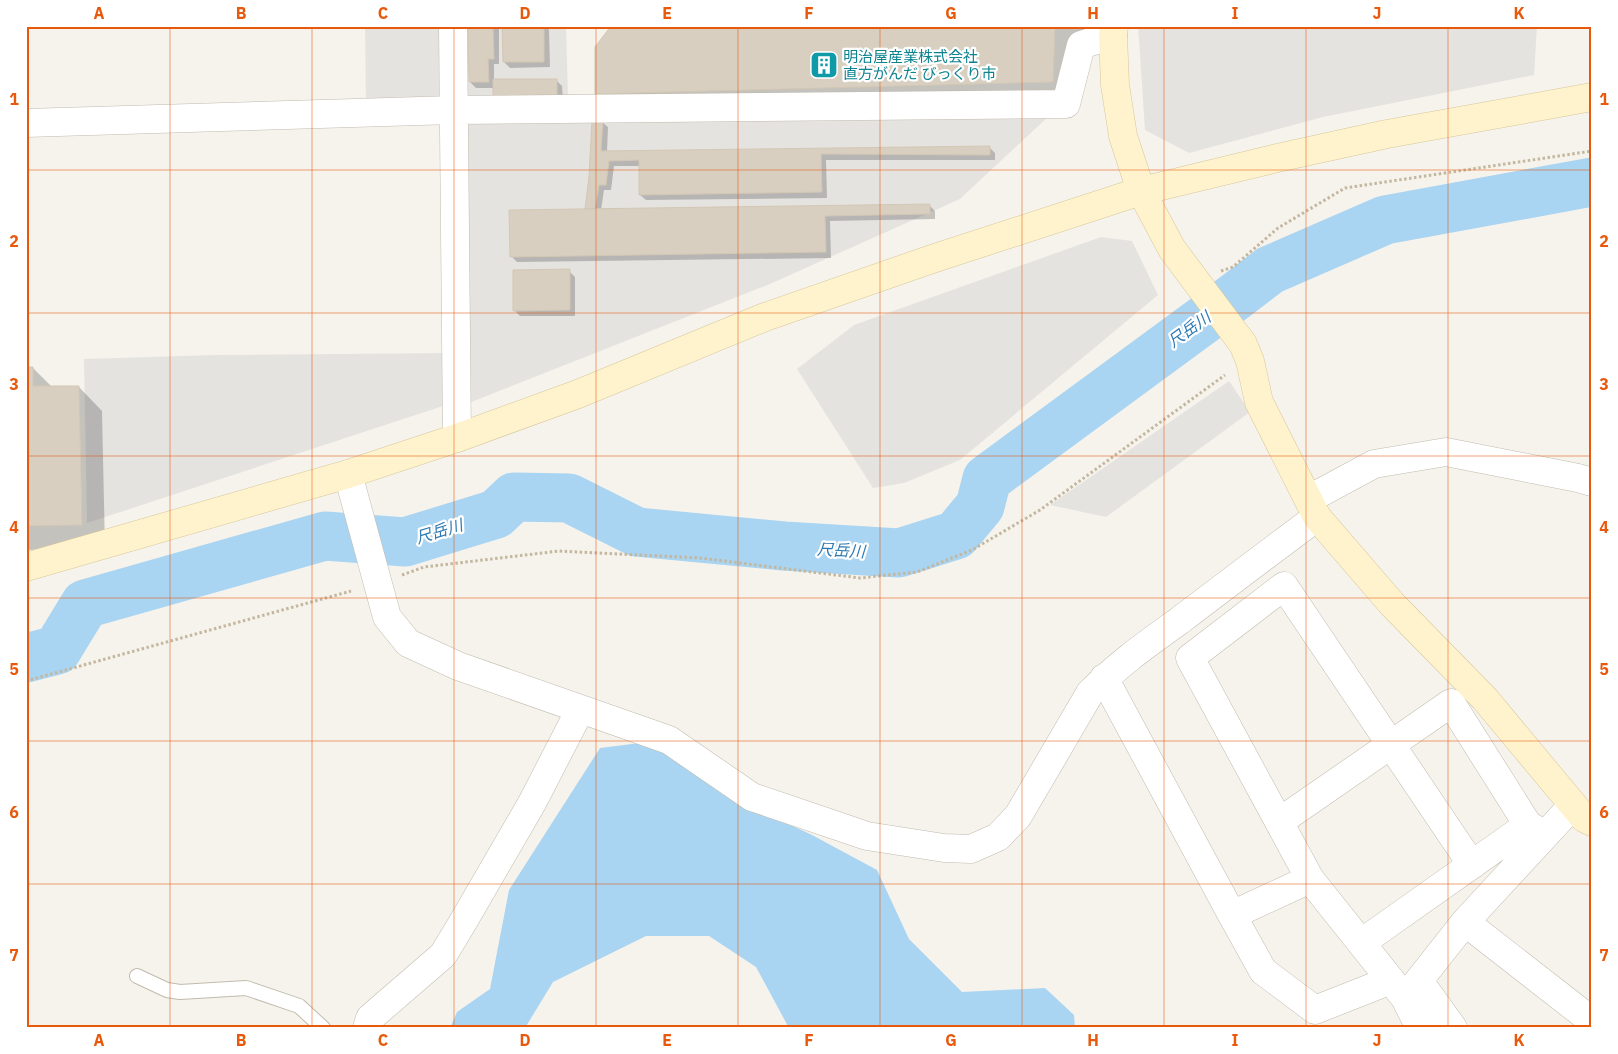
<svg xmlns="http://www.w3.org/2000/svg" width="1618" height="1054" viewBox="0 0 1618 1054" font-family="'IBM Plex Sans','Noto Sans JP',sans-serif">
<rect width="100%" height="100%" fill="#f6f3ec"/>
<path fill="#e5e3e0" d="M365,26H442L444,105L366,106Z
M465,26H566L568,98L466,97Z
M1138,26H1537L1534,75L1323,117L1189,153L1145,130Z
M1050,115L960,199L770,284L469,403L464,127L471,121Z
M1101,237L1132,241L1158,295L960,460L904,483L873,488L797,369L854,325Z
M446,353L443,406L87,523L84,359L216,355Z
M1229,381L1250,412L1106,517L1050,505Z"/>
<path fill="#a9d4f2" d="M648,742L733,798L812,835L877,870L909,939L962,992L1045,988L1074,1015L1075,1028H789L756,967L709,936H646L553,982L525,1028H450L457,1012L490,989L509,890L600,748Z"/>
<path fill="#0003" d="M469,26H499V64H494V81L556,80L562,86L563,102L494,88H476L470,82Z
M504,26H546L549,30L550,67L510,68L504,62Z
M612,26H1106L1078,53L1076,106L620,117L596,93Z
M602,122L608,127L607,152L989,147L995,153V160H826L827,198L646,200L640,195V166H614L611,190H604L601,210L929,205L935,211V219L830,221L831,258L517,262L511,256L586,210Z
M569,271L575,277V316H520L514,310Z
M26,368H33L52,387H79L102,411L105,548L26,550Z"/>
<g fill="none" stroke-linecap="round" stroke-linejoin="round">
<path stroke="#a9d4f2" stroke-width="49" d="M26,658L57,650L85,604L325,536L405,542L496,514L514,497L569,498L637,532L784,546L899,553L956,535L980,506L987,479L1236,296L1270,270L1385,220L1592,182"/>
</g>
<path fill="#d8cfc1" stroke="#d3c7b4" d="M468,26H493L494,59H488L489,82H469Z
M502,26H544V62H503Z
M611,26H1073L1072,28L1055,29L1053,82L595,94V47Z
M493,79H557V97H493Z
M592,120H603L601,151L990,146V155L821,154L822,192L639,195V160L609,161L606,185H599L595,208L585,209L589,177Z
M930,204V214L825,216L826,252L510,257L509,210Z
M570,269V310L513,311V270Z
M26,367H33V386H79L82,525L26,526Z"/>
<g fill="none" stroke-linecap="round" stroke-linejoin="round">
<defs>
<path id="lane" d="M137,976L167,990L180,992L246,988L299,1006L323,1028"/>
<path id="street" d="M453,26L457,438
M26,123L454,110L1066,104L1081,45L1113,35
M348,474L387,617L408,643L458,666L669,740L752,797L867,836L944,848L971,849L998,837L1018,816L1090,693C1117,665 1147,644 1179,621C1225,586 1271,551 1317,517
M1309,499L1374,464L1446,452L1578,478L1592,482
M1104,678L1232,915L1310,879
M1279,822L1451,703L1528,825
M1232,915L1263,971L1315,1010L1391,980
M1465,922L1592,1021
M1361,943L1528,825L1544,834
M1419,981L1453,1028
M1405,998L1465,922L1573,805
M367,1028L370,1018L443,955L463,922L532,803L580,710
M1420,1028L1405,998L1310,879L1190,658L1284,586L1472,865"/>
<path id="secondary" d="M1114,26L1113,35L1115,85L1123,136L1141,191L1172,249L1243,344L1250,361L1259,402L1317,517L1392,604L1485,699L1584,818L1592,822
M26,567L348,474L457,438L578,394L765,317L932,259L1141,191L1273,159L1387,134L1592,97"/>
</defs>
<use href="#lane" stroke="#c2bbae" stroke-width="16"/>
<use href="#street" stroke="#c2bbae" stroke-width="29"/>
<use href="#secondary" stroke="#d6c79b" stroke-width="29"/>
<path stroke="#c4b79f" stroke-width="3" stroke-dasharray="2.5 2.5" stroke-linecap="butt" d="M1221,271L1233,267L1278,228L1345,188L1592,151
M402,575L424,567L559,551L700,558L860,578L917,572L972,550L1040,510L1225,375
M26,681L351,591"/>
<use href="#lane" stroke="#fff" stroke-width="14"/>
<use href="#street" stroke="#fff" stroke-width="28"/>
<use href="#secondary" stroke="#fff3cd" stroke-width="28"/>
</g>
<path fill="none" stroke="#e8590c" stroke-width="1" stroke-opacity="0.55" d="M170,26V1028M312,26V1028M454,26V1028M596,26V1028M738,26V1028M880,26V1028M1022,26V1028M1164,26V1028M1306,26V1028M1448,26V1028M26,170H1592M26,313H1592M26,456H1592M26,598H1592M26,741H1592M26,884H1592"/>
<defs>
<symbol id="building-square" viewBox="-11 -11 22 22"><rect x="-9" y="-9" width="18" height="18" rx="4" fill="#0f9aa8" stroke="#fff"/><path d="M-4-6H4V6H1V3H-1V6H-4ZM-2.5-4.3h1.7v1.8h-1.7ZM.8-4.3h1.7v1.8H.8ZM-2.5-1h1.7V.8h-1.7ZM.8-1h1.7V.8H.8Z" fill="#fff"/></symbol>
</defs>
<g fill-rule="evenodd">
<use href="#building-square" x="808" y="49" width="32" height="32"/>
</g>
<g text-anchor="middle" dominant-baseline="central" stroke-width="4.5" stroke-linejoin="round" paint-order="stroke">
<g font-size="15" fill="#0d838f" stroke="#fff" text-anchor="start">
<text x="843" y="56">明治屋産業株式会社<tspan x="843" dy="17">直方がんだ びっくり市</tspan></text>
</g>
<g font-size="16" font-style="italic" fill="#2e7ab2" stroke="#fff">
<text transform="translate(1189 329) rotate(-36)">尺岳川</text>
<text transform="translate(439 531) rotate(-17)">尺岳川</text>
<text transform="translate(841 550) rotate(3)">尺岳川</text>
</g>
</g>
<rect width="1618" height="1054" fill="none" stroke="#ffffff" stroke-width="55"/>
<rect x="28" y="28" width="1562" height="998" fill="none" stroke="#e8590c" stroke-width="2"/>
<g font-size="16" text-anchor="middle" font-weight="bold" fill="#e8590c">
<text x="99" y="19">A</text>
<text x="241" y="19">B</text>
<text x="383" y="19">C</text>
<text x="525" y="19">D</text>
<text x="667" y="19">E</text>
<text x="809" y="19">F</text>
<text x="951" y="19">G</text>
<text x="1093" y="19">H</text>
<text x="1235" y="19">I</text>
<text x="1377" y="19">J</text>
<text x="1519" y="19">K</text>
<text x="14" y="105">1</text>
<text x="1604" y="105">1</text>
<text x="14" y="247">2</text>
<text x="1604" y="247">2</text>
<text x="14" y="390">3</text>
<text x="1604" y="390">3</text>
<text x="14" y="533">4</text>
<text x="1604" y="533">4</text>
<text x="14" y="675">5</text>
<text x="1604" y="675">5</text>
<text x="14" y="818">6</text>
<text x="1604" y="818">6</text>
<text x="14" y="961">7</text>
<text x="1604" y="961">7</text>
<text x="99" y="1046">A</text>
<text x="241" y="1046">B</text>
<text x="383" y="1046">C</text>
<text x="525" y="1046">D</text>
<text x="667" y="1046">E</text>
<text x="809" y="1046">F</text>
<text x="951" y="1046">G</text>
<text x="1093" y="1046">H</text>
<text x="1235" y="1046">I</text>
<text x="1377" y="1046">J</text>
<text x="1519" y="1046">K</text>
</g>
</svg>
